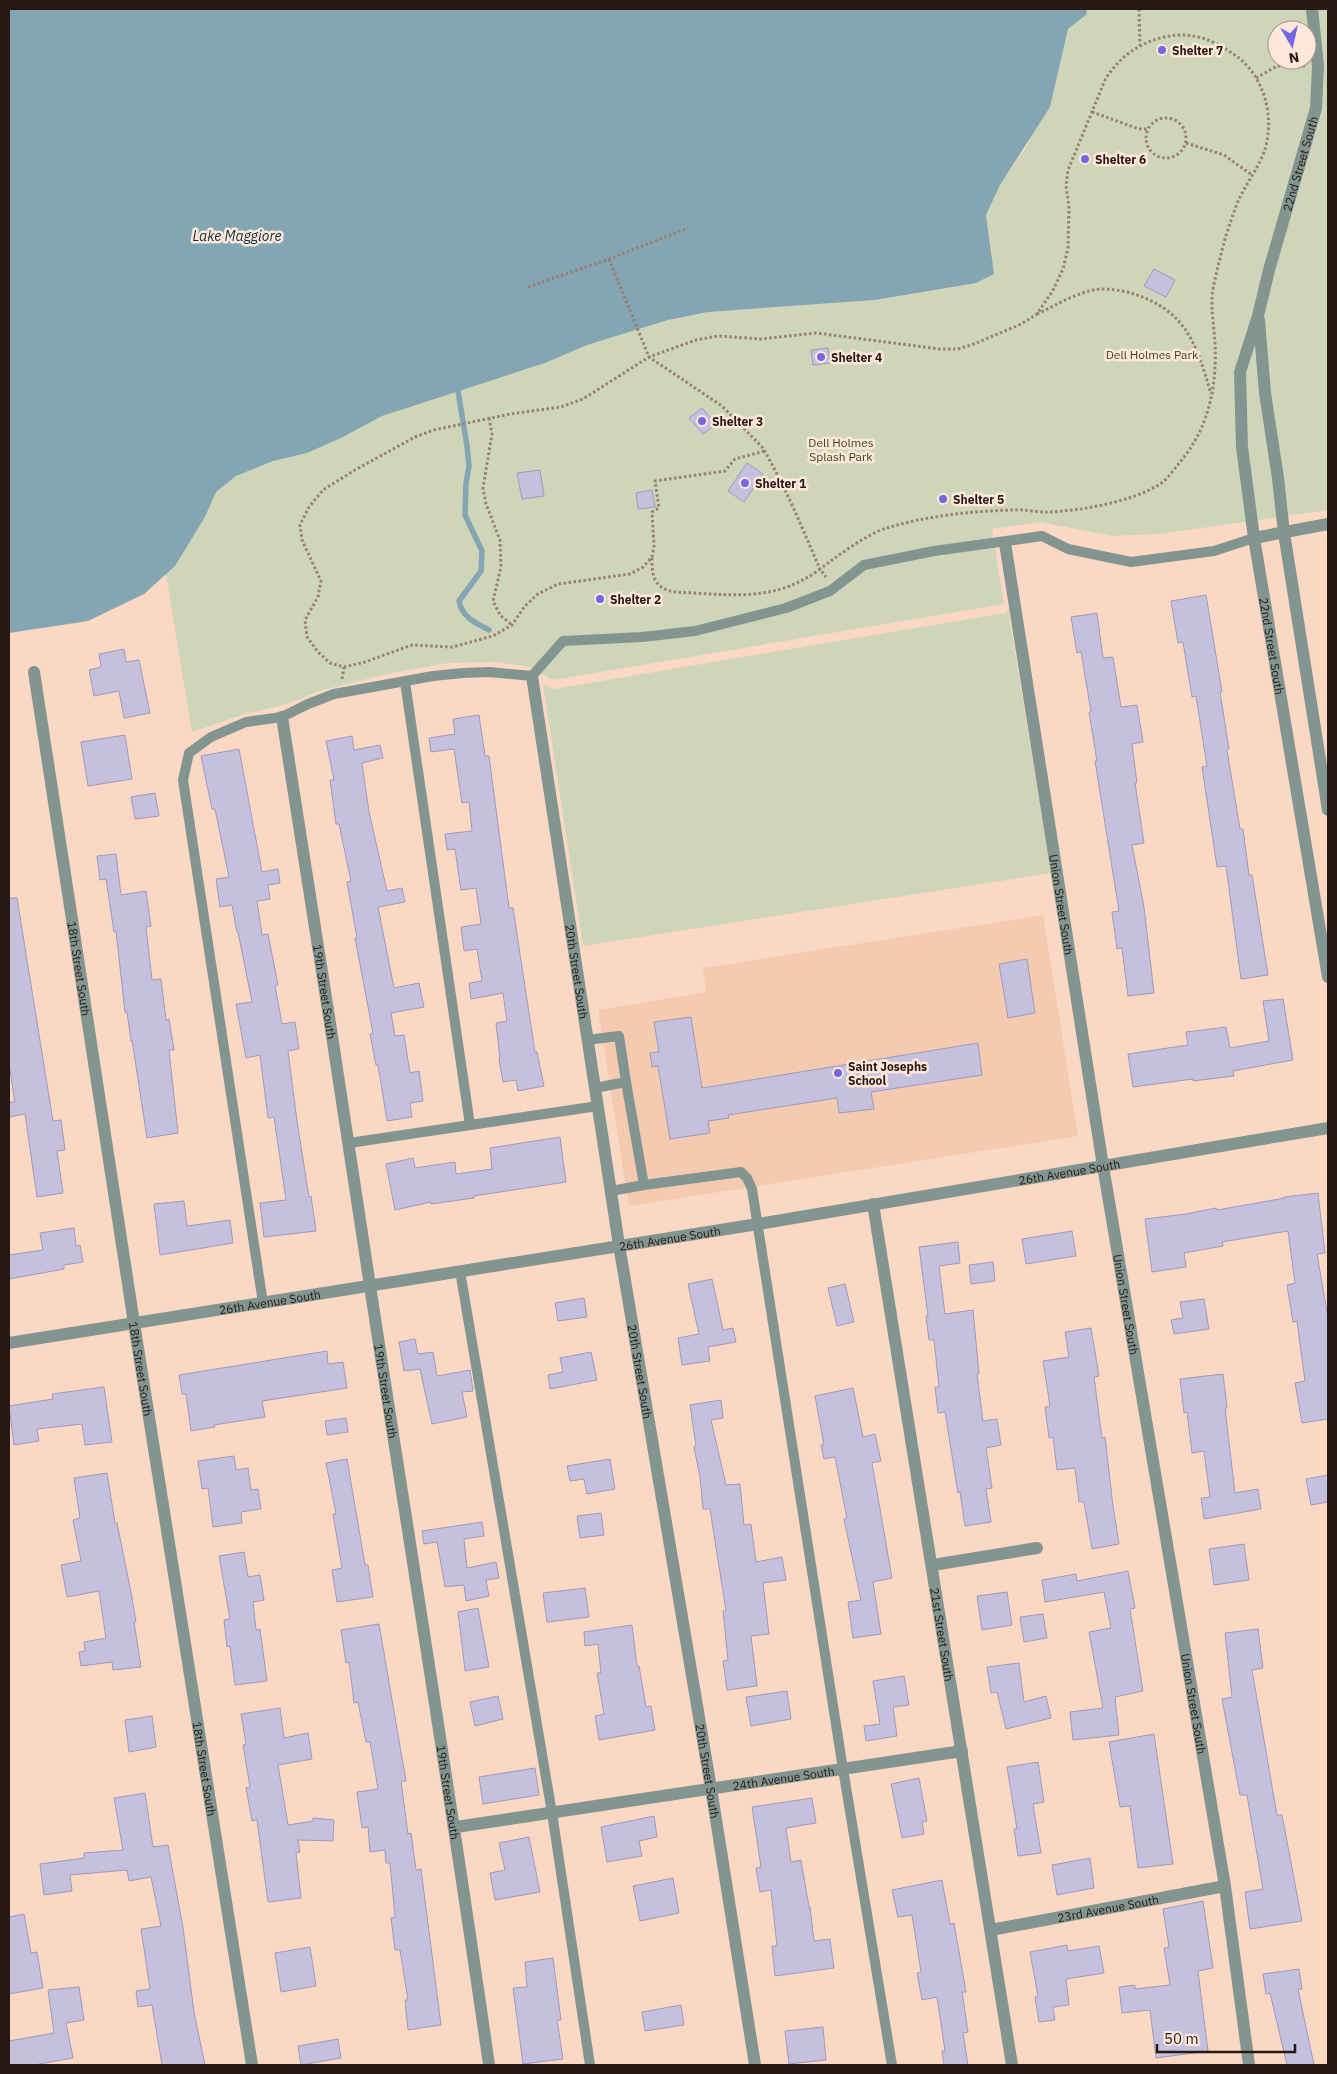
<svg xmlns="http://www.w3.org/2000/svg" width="1337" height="2074" viewBox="0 0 1337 2074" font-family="'IBM Plex Sans',sans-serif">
<rect width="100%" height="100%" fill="#fbd8c3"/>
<path fill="#f4cab1" d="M1043,915L1078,1136L629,1206L598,1010L706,992L703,968Z"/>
<path fill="#ced5b9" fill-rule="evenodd" d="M1086,9H1328V510L1159,534L1113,536L1039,522L992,529L1004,604L553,680L530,667L495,662L448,663L387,674L319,691L284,705L248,713L192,732L166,574L175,566L205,517L216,492L236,476L273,461L307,453L341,438L382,416L545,363L587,345L668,320L708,312L875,300L976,283L992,253L986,215L1000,185L1027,146L1061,58L1068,28L1087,14ZM1277,30H1307V60H1277Z
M1008,609L1051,873L583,946L543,684L554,689L1005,613Z"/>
<path fill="#83a6b2" d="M9,9H1086L1087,14L1068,29L1050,107L1000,185L986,215L994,274L976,283L875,300L708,312L668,320L587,345L545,363L382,416L341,438L307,453L273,461L236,476L216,492L205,517L175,566L144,594L88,621L9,633Z"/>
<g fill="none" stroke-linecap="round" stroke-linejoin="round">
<path stroke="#83a6b2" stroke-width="5.5" d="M458,391L467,446L469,466L466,483L465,515L482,551L481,571L459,601C462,617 475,623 489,630"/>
</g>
<path fill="#c4c0de" stroke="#9f9abb" d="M1154,269L1175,280L1166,297L1144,286Z
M828,348L830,363L813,365L811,350Z
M702,408L716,424L703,434L689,418Z
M747,463L763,474L744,502L728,491Z
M540,470L544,496L522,499L517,473Z
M652,490L655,507L638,509L636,493Z
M1206,595L1222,692H1220L1229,749L1227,750L1240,829H1243L1249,875H1252L1268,975L1241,979L1226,866L1217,867L1202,767L1207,766L1196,696L1192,697L1183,642L1178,643L1171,601Z
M1097,613L1103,658L1113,657L1121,707L1137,705L1143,742L1132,744L1137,783H1135L1144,843L1132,845L1144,907L1154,993L1128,996L1122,948L1117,949L1112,912L1119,911L1095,761H1097L1089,712H1091L1081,652L1077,653L1071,617Z
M124,649L126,662L139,660L150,713L124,718L119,691L94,696L89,670L101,667L99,654Z
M479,715L485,756H489L509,908H513L535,1052H537L544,1086L518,1091L516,1080L503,1082L499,1059H500L496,1023L507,1021L503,993L471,999L469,983L482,981L477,949L464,951L461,927L481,924L476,888L461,890L455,849L447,850L445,834L472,831L469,802L462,803L454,749L431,752L429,738L455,734L453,719Z
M125,735L132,779L88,786L81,742Z
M352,736L354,750L380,745L383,758L362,763L369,812L387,891L402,888L405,902L378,907L394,988L419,983L424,1007L391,1013L395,1036L404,1035L410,1073L419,1071L423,1101L410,1103L412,1117L387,1121L378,1065H376L370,1034L373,1033L355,938H357L347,882L351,881L339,824H336L330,780H334L326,741Z
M239,749L262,872L278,869L280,883L268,885L270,899L257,901L262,935L268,934L278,985L275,986L282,1024L295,1022L299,1049L288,1051L297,1121L309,1197L311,1196L316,1231L264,1237L260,1203L286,1200L274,1117L268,1118L260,1055L246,1058L236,1004L252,1002L238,932H237L232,905L220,907L216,879L229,877L215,809H212L201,756Z
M155,793L159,816L135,819L131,797Z
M116,854L121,895L146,891L151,926L146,927L152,980L161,979L166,1020L169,1019L174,1050H169L178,1133L147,1138L132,1040L131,1041L127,1012H125L116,931L114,932L106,879L100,880L97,856Z
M9,898H17L53,1121L61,1120L65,1150L57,1151L63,1193L37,1197L25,1114L9,1117V1102H15L9,1064Z
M1027,959L1035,1013L1008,1018L999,964Z
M1283,999L1293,1060L1233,1071L1234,1076L1193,1081V1079L1133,1087L1128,1054L1188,1045L1186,1032L1226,1027L1230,1048L1269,1041L1263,1001Z
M691,1017L702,1088L978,1043L982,1075L871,1092L874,1109L839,1113L837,1098L728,1115L729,1118L708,1121L710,1133L670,1139L658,1066L652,1067L650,1053L659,1052L654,1022Z
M560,1137L566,1182L474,1196V1198L431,1204V1202L395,1210L386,1164L413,1158L415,1168L455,1162L456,1174L492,1169L490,1148Z
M1318,1193L1325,1253L1317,1254L1328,1318V1419L1302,1423L1295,1383L1305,1381L1297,1321L1293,1322L1287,1285L1295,1283L1288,1231L1222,1242L1223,1246L1184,1253L1186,1267L1152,1272L1145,1219L1186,1214L1216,1208L1217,1210L1285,1198L1284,1197Z
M184,1201L187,1226L230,1220L233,1243L160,1255L154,1204Z
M74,1228L76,1246L80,1245L83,1262L64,1265V1269L9,1279V1255L43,1250L40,1233Z
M1072,1231L1076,1256L1026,1264L1022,1239Z
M958,1242L960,1263L939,1266L945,1314L973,1310L979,1374H977L983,1421L997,1419L1001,1445L986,1448L992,1488L986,1489L991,1522L965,1526L960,1492L958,1493L945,1412L938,1413L935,1387H939L934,1340H929L926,1316H928L919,1247Z
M993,1262L995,1281L971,1284L969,1265Z
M712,1279L723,1330L733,1328L736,1342L708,1347L710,1361L682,1365L678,1338L699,1334L688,1284Z
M845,1284L854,1322L837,1326L828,1288Z
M584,1298L587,1317L558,1321L555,1303Z
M1204,1299L1209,1329L1174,1334L1171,1320L1183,1318L1180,1302Z
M1091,1328L1099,1376L1094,1377L1102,1438L1105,1437L1113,1506L1119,1544L1092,1549L1084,1502H1079L1075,1468L1057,1470L1053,1437L1049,1438L1045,1407L1050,1406L1043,1361L1069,1357L1065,1332Z
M415,1339L418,1354L433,1352L437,1376L470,1370L473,1391L462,1392L467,1417L432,1424L420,1369L404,1371L399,1342Z
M327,1351L328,1364L343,1362L347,1388L262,1401L265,1417L214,1425L215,1427L191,1431L186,1394H182L179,1375Z
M591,1352L597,1380L550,1389L548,1375L563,1372L560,1358Z
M1223,1374L1227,1408H1225L1235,1493L1258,1489L1261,1509L1204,1519L1201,1498L1210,1497L1204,1451L1192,1453L1187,1412L1184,1413L1180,1379Z
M104,1387L112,1442L85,1445L82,1424L37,1429L39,1441L14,1445L9,1406L53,1399L52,1394Z
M853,1388L863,1437L875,1434L881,1461L872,1463L892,1578L873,1582L881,1634L853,1638L848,1602L861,1600L844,1519L847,1518L835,1457L824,1459L821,1445H824L815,1396Z
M721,1400L723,1418L711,1420L726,1485L740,1484L744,1525L751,1524L756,1562L782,1557L786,1580L763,1583L769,1634L751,1636L757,1686L727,1690L723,1661L728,1660L723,1611H726L710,1509H703L700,1477L694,1447L696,1446L690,1405Z
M346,1418L348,1432L327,1435L325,1421Z
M234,1456L236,1470L248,1468L251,1490L258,1489L261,1509L241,1512L242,1523L213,1527L208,1488L202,1489L198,1461Z
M347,1459L365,1565H368L373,1597L337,1602L332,1570L342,1568L333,1514H336L326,1463Z
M610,1459L615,1489L587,1494L584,1479L570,1481L567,1466Z
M107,1473L115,1523H117L131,1592L136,1622H134L141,1667L113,1670L112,1662L81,1666L79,1652L85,1651L84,1642L106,1638L99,1591L67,1597L61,1565L81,1561L73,1520L80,1518L74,1478Z
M1328,1475V1502L1311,1505L1306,1479Z
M601,1513L604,1535L580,1538L577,1516Z
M482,1522L484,1536L464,1539L467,1568L496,1562L499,1578L486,1580L489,1596L466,1601L464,1585L445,1587L437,1542L424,1544L422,1531Z
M1244,1544L1249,1580L1214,1585L1209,1549Z
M244,1552L248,1577L260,1575L264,1600L253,1602L256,1630L260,1629L267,1681L235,1685L230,1646L227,1647L224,1620L230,1619L219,1556Z
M1128,1571L1135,1608L1130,1609L1143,1691L1115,1697L1119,1735L1073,1740L1070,1712L1103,1708L1089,1632L1111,1628L1104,1592L1045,1602L1042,1580L1076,1574L1077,1581Z
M585,1588L589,1617L547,1622L543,1593Z
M1007,1592L1012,1625L982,1630L977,1596Z
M478,1608L489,1667L465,1671L458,1612Z
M1043,1614L1047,1638L1024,1642L1020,1617Z
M379,1624L406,1781H401L408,1834L411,1833L416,1870L421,1869L441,2025L408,2030L405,2000H408L400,1950H395L391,1918L395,1917L390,1863H386L385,1850L370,1852L368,1827L362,1828L357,1792L378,1789L370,1742H366L358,1702L354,1703L349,1662L346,1663L341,1630Z
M632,1625L637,1666H639L646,1707L651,1706L655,1730L599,1740L595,1716L604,1714L597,1673H601L598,1644L585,1646L584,1632Z
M1258,1629L1263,1668L1252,1670L1277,1815H1282L1302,1921L1250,1929L1245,1892L1263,1889L1247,1795H1240L1222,1699L1232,1697L1225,1633Z
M1019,1663L1024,1702L1046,1696L1051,1718L1006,1729L997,1692L991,1693L987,1667Z
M904,1676L909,1705L893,1707L897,1736L866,1741L864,1726L880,1724L873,1681Z
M787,1691L791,1719L751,1726L746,1697Z
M498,1696L503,1719L475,1726L470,1702Z
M280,1708L284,1738L308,1733L312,1759L278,1765L288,1825L313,1821V1818L334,1820L333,1841L298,1840L300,1852L296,1853L301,1898L268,1902L257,1820L252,1821L246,1788L250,1787L243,1745L246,1744L241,1714Z
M152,1716L156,1747L129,1752L125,1720Z
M1154,1734L1173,1864L1138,1868L1130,1806L1120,1807L1109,1742Z
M1038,1762L1044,1802L1033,1804L1041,1853L1018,1856L1014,1829H1017L1007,1767Z
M535,1768L539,1795L483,1804L479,1777Z
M919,1778L927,1821L922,1822L924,1834L902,1838L891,1784Z
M145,1793L153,1847L168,1845L183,1928L194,2012L205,2065H162L152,2005L138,2007L136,1991L150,1989L141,1929L161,1926L151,1877L129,1881L127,1870L70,1875L72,1891L44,1895L40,1864L84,1858V1853L123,1850L114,1798Z
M812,1798L816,1823L786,1828L791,1862L801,1860L809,1907H810L814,1941L830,1939L834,1968L775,1976L772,1946H777L771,1890L760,1892L756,1868L761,1867L752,1807Z
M654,1816L657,1837L639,1841L642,1856L607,1862L601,1827Z
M529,1837L540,1892L495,1900L490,1873L505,1870L499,1843Z
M1090,1858L1094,1888L1057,1895L1052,1865Z
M673,1878L679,1913L640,1921L633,1886Z
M942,1880L950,1924L954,1923L966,1992H962L968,2032L963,2033L968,2065H944L942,2051H945L937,1997L922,2000L917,1973L921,1972L912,1915L898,1917L892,1890Z
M1203,1901L1213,1968L1198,1971L1208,2051L1156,2058L1150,2010L1122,2013L1119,1987L1135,1985V1989L1170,1985L1164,1948L1169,1947L1163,1909Z
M24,1914L31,1953L37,1952L43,1988L9,1994V1917Z
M1067,1945L1068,1951L1099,1946L1104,1973L1066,1979L1069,2005L1053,2007L1055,2020L1039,2022L1035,1997L1038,1996L1030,1952Z
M310,1947L316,1986L281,1992L275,1953Z
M553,1958L561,2020H557L563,2059L523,2064L513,1988L527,1987L525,1962Z
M1299,1969L1302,1989H1298L1314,2065H1287L1270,1993L1266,1994L1263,1974Z
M79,1987L84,2020L66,2023L73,2058L34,2065H9V2041L54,2033L48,1990Z
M681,2005L684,2025L645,2031L642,2012Z
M823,2027L826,2060L789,2064L785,2031Z
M338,2039L341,2058L301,2065L298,2046Z"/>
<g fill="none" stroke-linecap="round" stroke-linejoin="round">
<path stroke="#998071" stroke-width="3" stroke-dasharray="2.5 2.5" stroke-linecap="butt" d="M1139,9L1140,46
M1256,78L1277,66H1305
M1092,112L1139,129H1148
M1146 138a20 20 0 1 1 40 0a20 20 0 1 1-40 0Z
M1186,143L1224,155L1252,175
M609,259L649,357L722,406L762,447C785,485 802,528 820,569C836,557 868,533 887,528C926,516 971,511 1013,510C1024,509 1036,512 1047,512C1080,511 1132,502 1160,484C1168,479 1174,469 1180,462C1209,428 1217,386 1215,343C1214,325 1210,307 1213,289C1219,260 1226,232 1237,204C1244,186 1257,171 1264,152C1275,120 1266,80 1239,58C1222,45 1203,35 1181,35C1149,36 1121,53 1105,80L1068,170L1066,186L1069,206L1068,248L1063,269L1052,292L1036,315L1019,325L974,344L958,349H940L816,333L761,339L718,336L696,340L649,357L583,399L561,407L510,414L434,430L415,437L355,470L323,490L309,507L300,525L302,540L321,581L318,597L305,620L307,637L318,652L330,663L344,667L365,662L412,645L452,647L493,636L512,625L525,606L538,594L558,584L630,574L643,567L652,557L654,546L652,512L659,508L655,481L725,471L735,459L765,451
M528,287L609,259L688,228
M1037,314C1054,306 1071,296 1089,291C1103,287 1121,290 1134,294C1187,311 1197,346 1211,394
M489,418L492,434L483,488L486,504L500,540L501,567L493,601L500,615L512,625
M652,558C652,566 652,578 658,584C667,594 681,592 694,593C741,596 780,599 820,569L826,577
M342,679L344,667"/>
<path stroke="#839591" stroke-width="10" d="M405,682L470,1125
M587,1040L619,1036L626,1082
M595,1088L626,1082L644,1185L741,1172L747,1178L752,1189L843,1769L892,2065
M349,1143L598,1106
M611,1191L644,1185
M460,1271L552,1813L590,2065
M263,1303L183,780L189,753L211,737L246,722L282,717L308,704L334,694L433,676L463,673L489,672L532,676L563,641L642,637L695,631L786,608L830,591L864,565L934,551L1042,536L1068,549L1131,562L1214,551L1254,538"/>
<g stroke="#839591" stroke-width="12">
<path id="s1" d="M1258,316L1269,270L1316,108L1318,66L1312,9"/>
<path d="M1254,538L1328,524"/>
<path id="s2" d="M1005,543L1103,1166L1225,1886L1249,2065"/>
<path id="s3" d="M34,672L134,1323L252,2065"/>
<path id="s4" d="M532,676L619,1245L711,1788L755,2065"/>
<path id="s5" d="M282,717C313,907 341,1096 370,1286C410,1546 452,1805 489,2065"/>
<path id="s6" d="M873,1204L1012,2065"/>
<path d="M933,1565L1037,1548"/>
<path id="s7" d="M456,1827L962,1751"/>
<path id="s8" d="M991,1930L1225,1886"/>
</g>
<g stroke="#839591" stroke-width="12">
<path id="s9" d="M1258,316L1240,372L1242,447L1254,538L1328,977"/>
<path d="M1259,320L1265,393L1278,478L1284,533L1328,810"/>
<path id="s10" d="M9,1343L758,1224L1328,1128"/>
</g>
</g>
<g fill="#7566e1" stroke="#fee8dc" stroke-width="2">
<circle cx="1162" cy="50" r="5"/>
<circle cx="1085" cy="159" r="5"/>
<circle cx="821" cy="357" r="5"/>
<circle cx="702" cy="421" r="5"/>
<circle cx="745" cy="483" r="5"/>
<circle cx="943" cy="499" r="5"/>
<circle cx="600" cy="599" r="5"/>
<circle cx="838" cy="1073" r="5"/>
</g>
<g text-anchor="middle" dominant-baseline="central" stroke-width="5" stroke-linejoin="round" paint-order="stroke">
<g font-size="12" font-weight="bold" fill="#261912" stroke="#fee8dc" text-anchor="start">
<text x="1172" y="50">Shelter 7</text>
<text x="1095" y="159">Shelter 6</text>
<text x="831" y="357">Shelter 4</text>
<text x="712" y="421">Shelter 3</text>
<text x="755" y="483">Shelter 1</text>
<text x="953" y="499">Shelter 5</text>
<text x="610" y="599">Shelter 2</text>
<text x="848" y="1066">Saint Josephs<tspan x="848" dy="14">School</tspan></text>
</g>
<g font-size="12" fill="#261912" stroke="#fee8dc">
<text stroke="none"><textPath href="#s1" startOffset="158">22nd Street South</textPath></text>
<text stroke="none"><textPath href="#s9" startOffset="335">22nd Street South</textPath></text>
<text stroke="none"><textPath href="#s2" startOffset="366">Union Street South</textPath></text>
<text stroke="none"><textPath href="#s3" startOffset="300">18th Street South</textPath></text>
<text stroke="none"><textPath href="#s4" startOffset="299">20th Street South</textPath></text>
<text stroke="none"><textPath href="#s5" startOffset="278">19th Street South</textPath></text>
<text stroke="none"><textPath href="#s10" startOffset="1074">26th Avenue South</textPath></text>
<text stroke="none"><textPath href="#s10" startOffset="669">26th Avenue South</textPath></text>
<text stroke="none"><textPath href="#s10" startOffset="264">26th Avenue South</textPath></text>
<text stroke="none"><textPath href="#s2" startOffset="771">Union Street South</textPath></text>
<text stroke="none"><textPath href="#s3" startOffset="705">18th Street South</textPath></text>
<text stroke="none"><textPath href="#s4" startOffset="704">20th Street South</textPath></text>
<text stroke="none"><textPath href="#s5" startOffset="682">19th Street South</textPath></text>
<text stroke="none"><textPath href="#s6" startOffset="436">21st Street South</textPath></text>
<text stroke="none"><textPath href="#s2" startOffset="1176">Union Street South</textPath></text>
<text stroke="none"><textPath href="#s3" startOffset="1110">18th Street South</textPath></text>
<text stroke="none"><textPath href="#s4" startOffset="1109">20th Street South</textPath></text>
<text stroke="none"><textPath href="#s7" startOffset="331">24th Avenue South</textPath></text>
<text stroke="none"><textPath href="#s5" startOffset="1088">19th Street South</textPath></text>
<text stroke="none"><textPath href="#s8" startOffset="119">23rd Avenue South</textPath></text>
</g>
<g font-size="12" fill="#3c4413" stroke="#fee8dc">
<text x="1152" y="354">Dell Holmes Park</text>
<text x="841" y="442">Dell Holmes<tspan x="841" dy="14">Splash Park</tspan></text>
</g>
<g font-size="14" font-style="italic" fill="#0e303b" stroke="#fee8dc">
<text x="237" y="236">Lake Maggiore</text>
</g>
</g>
<rect width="1337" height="2074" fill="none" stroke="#261912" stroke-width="20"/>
<g transform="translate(1292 45) rotate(171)"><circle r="24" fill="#fee8dc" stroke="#a8958b"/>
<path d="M0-4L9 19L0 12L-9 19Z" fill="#7566e1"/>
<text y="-8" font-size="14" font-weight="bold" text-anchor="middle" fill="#261912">N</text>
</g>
<path d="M1157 2044v8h138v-8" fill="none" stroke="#261912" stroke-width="2.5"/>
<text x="1164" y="2044" font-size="15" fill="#261912" stroke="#fee8dc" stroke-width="4" paint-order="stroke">50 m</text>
</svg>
